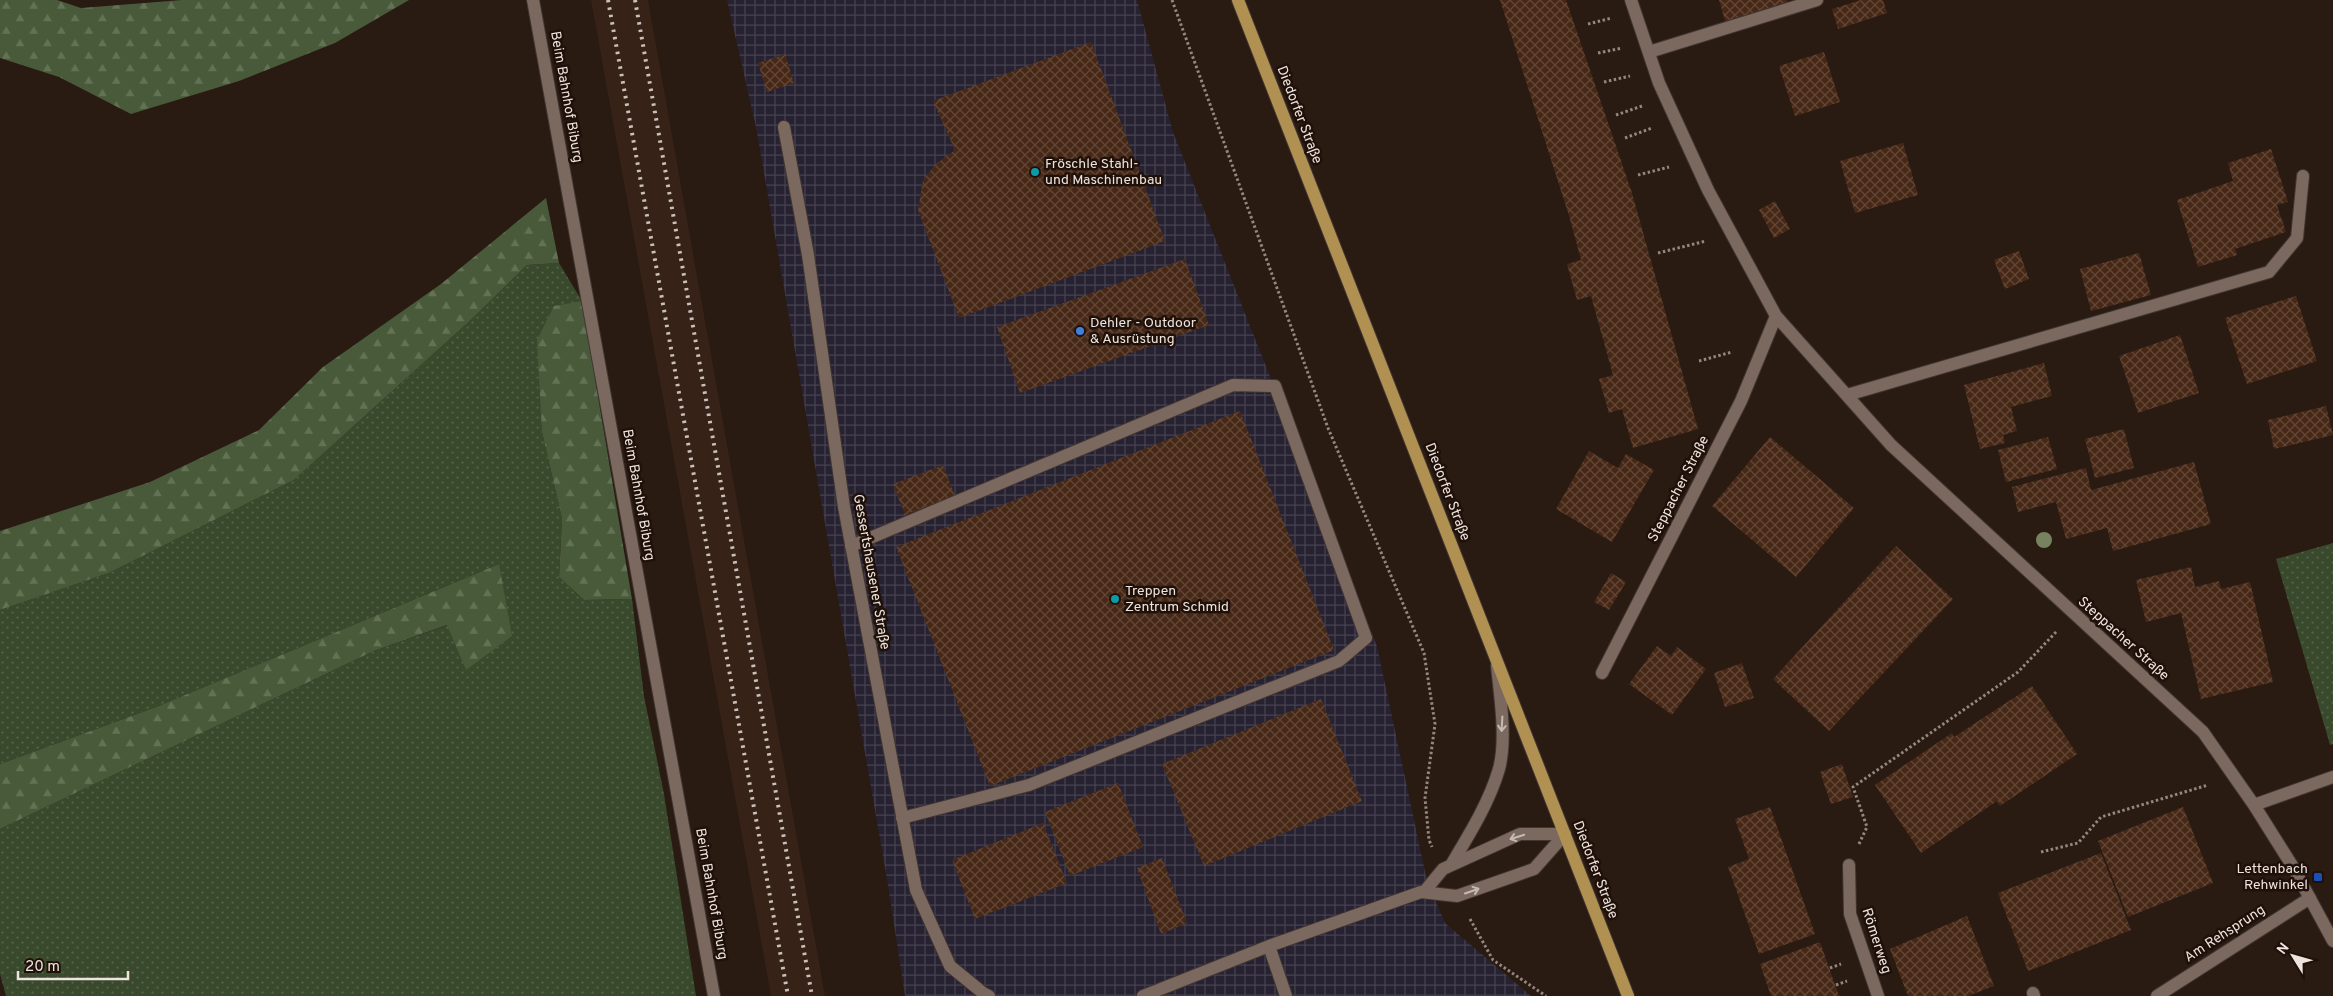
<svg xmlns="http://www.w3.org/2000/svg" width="2333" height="996" viewBox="0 0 2333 996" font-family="Overpass,sans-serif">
<defs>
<pattern id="industrial-grid" width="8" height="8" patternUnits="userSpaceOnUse" patternTransform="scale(1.25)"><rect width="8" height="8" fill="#272232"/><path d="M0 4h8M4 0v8" fill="none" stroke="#47424f"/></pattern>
<pattern id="grass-dots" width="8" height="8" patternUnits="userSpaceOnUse" patternTransform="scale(1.25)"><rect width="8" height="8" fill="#39492c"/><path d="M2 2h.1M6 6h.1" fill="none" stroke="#56634a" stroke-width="1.8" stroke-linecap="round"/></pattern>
<pattern id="forest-firs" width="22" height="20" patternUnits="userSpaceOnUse" patternTransform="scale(1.25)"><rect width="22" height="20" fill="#485a39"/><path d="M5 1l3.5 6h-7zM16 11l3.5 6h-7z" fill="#637255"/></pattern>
<pattern id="building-cross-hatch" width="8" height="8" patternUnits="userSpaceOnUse" patternTransform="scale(1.25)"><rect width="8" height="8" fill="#472816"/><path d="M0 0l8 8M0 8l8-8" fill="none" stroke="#624737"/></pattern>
</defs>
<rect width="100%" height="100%" fill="#291a12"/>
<path fill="#362216" d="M591,0H648L825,996H771Z"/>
<path fill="url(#industrial-grid)" d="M727,0H1137L1173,132L1377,646L1427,881L1445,923L1531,996H905L888,885L756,127Z"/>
<path fill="url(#grass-dots)" d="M559,263L582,301L542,432L562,519L559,577L584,600L632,599L644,696L664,794L696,996H6L0,974V829L374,651L448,625L466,669L499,564L156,707L0,764V610L109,573L294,480L473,318L527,265Z
M2333,543V744L2330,745L2276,559Z"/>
<path fill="url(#forest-firs)" d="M0,0H57L81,8L182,0H409L335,43L239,81L131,114L59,77L0,58Z
M546,198L559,263L527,265L473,318L294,480L109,573L0,610V531L150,482L259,430L323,367L441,284Z
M582,301L632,599L584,600L559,577L562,519L542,432L537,340L554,306Z
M499,564L512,636L466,670L447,625L374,651L0,829V764L156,707Z"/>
<path fill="url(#building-cross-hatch)" d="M1500,0H1566L1632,193L1698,429L1633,448L1622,409L1609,413L1599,379L1613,375L1591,296L1577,300L1567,264L1581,260L1570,219Z
M1719,0H1787L1788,4L1726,24Z
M1861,0H1883L1887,13L1838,29L1832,9Z
M1091,42L1165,241L959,318L918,210L923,180L936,164L955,150L933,101Z
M1824,52L1840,102L1795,116L1779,66Z
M785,54L794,83L767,92L758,63Z
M1903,143L1918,195L1855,213L1840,161Z
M2271,149L2288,202L2277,205L2286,232L2235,249L2237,255L2198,267L2177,200L2233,181L2228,163Z
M1775,201L1790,229L1774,238L1759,210Z
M2019,251L2029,279L2005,289L1994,260Z
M2139,253L2151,295L2091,311L2080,269Z
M1185,259L1209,325L1020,393L997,327Z
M2296,296L2317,361L2247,384L2225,318Z
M2180,335L2199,393L2138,413L2119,356Z
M2044,363L2052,396L2011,407L2017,431L2003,435L2005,443L1980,449L1964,385Z
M2326,406L2333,435L2274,449L2268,420Z
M1240,411L1334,650L990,786L896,547Z
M2124,429L2134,468L2095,478L2085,439Z
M1770,437L1854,508L1796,577L1712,506Z
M2048,437L2057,469L2006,482L1998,450Z
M1589,451L1618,468L1626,454L1654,470L1612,542L1556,509Z
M2194,462L2211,524L2113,551L2107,528L2066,539L2056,502L2018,512L2012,487L2086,468L2091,490Z
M943,465L955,496L905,515L893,484Z
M1896,546L1953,599L1829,731L1773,679Z
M2191,567L2195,587L2219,581L2221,589L2250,582L2273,682L2201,699L2181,613L2146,622L2136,580Z
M1611,573L1626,582L1609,610L1594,602Z
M1657,646L1671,656L1677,647L1706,669L1672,715L1629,684Z
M1742,663L1754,698L1725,707L1714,673Z
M2032,686L2077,754L2000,806L1997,801L1921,853L1875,785L1952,733L1954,737Z
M1321,699L1362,801L1204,866L1162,764Z
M1842,764L1853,797L1831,804L1820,772Z
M1118,783L1143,847L1070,876L1045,812Z
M1770,807L1815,934L1759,954L1728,867L1749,859L1735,819Z
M2183,807L2213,883L2128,917L2098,841Z
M1043,823L1067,883L975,919L952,860Z
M2101,853L2131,930L2028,971L1998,893Z
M1162,858L1187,923L1161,934L1137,868Z
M1967,916L1994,986L1968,996H1908L1890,949Z
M1820,942L1839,996H1771L1760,964Z"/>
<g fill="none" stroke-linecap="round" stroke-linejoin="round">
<defs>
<path id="minor" d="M533,0L714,996
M1631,0L1659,83L1708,190L1776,316L1891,445L2203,732L2254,805L2293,867L2333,941
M1649,52L1817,0
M784,127L808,255L844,507L916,890L950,966L983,993L989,996
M1847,395L2269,272L2297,238L2303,176
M851,546L1233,385L1275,386L1366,638L1339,661L1029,785L902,818
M1602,673L1741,401L1776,316
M2254,805L2333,777
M1451,865C1469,835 1489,803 1499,769C1507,739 1500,696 1497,666
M1849,865L1850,914L1878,996
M1424,892L1443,869L1520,834H1565
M1269,946L1286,996
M2033,993L2034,996
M1143,996L1269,946L1421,892L1457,896L1534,869L1565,834
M2157,996L2310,898"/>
<path id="major" d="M1238,0L1628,996"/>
</defs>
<use href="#minor" stroke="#423632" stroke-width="14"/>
<use href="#major" stroke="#423632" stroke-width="14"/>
<path stroke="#938780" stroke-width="3" stroke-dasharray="2.5 2.5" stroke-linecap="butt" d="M1172,0L1328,428L1424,653L1435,724L1425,798L1429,840L1432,847
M1588,24L1612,18
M1598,53L1622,48
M1604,82L1630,76
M1616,115L1642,106
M1625,138L1652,128
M1638,175L1669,167
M1658,253L1706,241
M1699,361L1732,352
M1859,844L1867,827L1853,787L2018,672L2057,631
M2041,852L2078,843L2101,817L2208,785
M1470,919L1493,960L1546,996
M1830,968L1841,964
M1836,985L1847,981"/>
<use href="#minor" stroke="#7b695f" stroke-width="12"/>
<use href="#major" stroke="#b19151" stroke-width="12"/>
<path stroke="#cabfb9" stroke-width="4" stroke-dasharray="2.5 5" stroke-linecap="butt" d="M608,0L788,996
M635,0L812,996"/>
</g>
<circle fill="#77825f" cx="2044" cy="540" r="8"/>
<defs><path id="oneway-shaft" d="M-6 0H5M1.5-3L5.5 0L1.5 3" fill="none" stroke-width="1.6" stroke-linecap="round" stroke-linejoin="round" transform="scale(1.25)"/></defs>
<g stroke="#c6b9b2">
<use href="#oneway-shaft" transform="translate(1502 724) rotate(93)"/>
<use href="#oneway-shaft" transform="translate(1517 837) rotate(162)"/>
<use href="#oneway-shaft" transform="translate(1472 891) rotate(-19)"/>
</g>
<g fill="#0f9aa8" stroke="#1f1109" stroke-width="2">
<circle cx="1035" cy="172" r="5"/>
<circle cx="1115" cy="599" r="5"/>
</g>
<circle fill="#3f7fe0" stroke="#1f1109" stroke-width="2" cx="1080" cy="331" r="5"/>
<rect fill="#1a4fb4" stroke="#1f1109" stroke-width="2" x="2313" y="872" width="10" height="10" rx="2.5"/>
<g text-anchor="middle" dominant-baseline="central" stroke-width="5" stroke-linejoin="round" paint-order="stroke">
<g font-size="14" fill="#eee4de" stroke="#1f1109">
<text transform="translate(566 97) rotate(80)">Beim Bahnhof Biburg</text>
<text transform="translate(1299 115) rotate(69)">Diedorfer Straße</text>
<text transform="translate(1679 489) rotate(-63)">Steppacher Straße</text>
<text transform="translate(1447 492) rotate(69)">Diedorfer Straße</text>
<text transform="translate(638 495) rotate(80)">Beim Bahnhof Biburg</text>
<text transform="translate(871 572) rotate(80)">Gessertshausener Straße</text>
<text transform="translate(2123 639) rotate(42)">Steppacher Straße</text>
<text transform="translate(1595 870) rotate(69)">Diedorfer Straße</text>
<text transform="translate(711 894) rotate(80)">Beim Bahnhof Biburg</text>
<text transform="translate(2225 934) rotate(-33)">Am Rehsprung</text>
<text transform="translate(1876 941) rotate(72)">Römerweg</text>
</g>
<g font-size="14" fill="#eee4de" stroke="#1f1109" text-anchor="start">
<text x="1045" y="164">Fröschle Stahl-<tspan x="1045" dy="16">und Maschinenbau</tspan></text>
<text x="1090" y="323">Dehler - Outdoor<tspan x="1090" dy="16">&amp; Ausrüstung</tspan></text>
<text x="1125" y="591">Treppen<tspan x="1125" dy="16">Zentrum Schmid</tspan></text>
<text x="2308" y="869" text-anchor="end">Lettenbach<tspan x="2308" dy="16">Rehwinkel</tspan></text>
</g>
</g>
<g transform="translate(2293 956) rotate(307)" stroke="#1f1109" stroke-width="4" paint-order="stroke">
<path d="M0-4L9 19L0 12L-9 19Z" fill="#eee4de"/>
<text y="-8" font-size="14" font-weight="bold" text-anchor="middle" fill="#eee4de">N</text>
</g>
<path d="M18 971v8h110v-8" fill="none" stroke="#eee4de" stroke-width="2.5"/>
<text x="25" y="971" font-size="15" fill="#eee4de" stroke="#1f1109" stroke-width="4" paint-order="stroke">20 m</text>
</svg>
